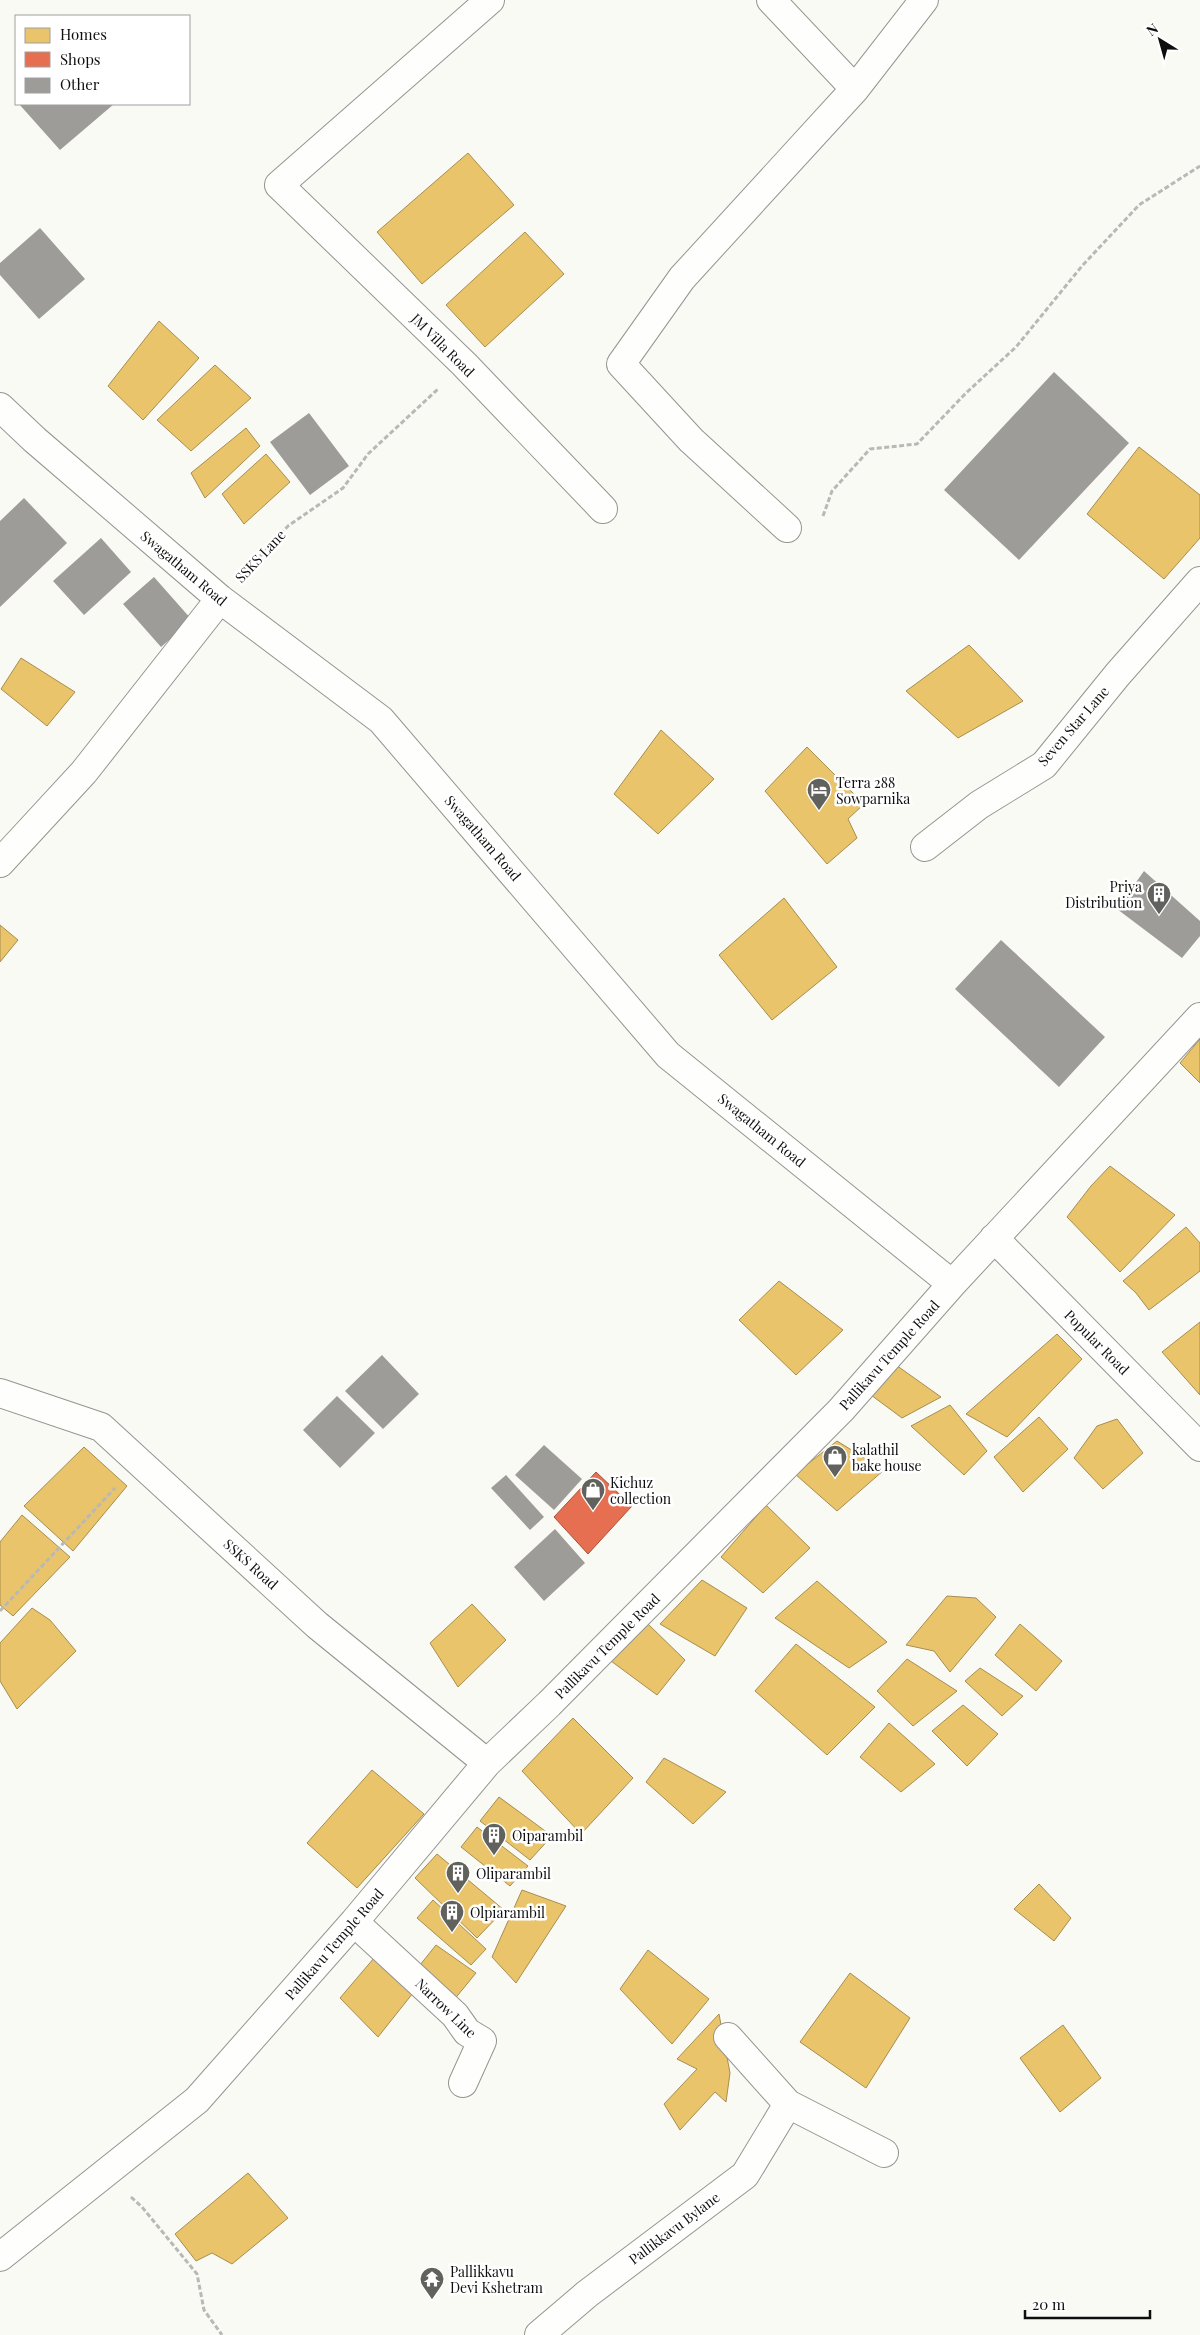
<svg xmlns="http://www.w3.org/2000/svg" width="1200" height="2335" viewBox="0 0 1200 2335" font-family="'Playfair Display',serif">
<rect width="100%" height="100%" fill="#fafaf4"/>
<path fill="#e9c46a" stroke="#a78d4e" d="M468,153L514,205L422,284L377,232Z
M525,232L564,274L485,347L446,305Z
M159,321L199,358L143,420L108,386Z
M215,365L251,398L191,451L157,420Z
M246,428L260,446L205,498L191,473Z
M1139,447L1200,495V538L1164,579L1087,514Z
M266,454L290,482L244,524L222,494Z
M969,645L1023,701L958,738L906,691Z
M21,658L75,692L47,726L1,689Z
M661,730L714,779L658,834L614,794Z
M807,747L864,804L848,819L857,838L827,864L765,791Z
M784,898L837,967L772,1020L719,955Z
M0,925L18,940L0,962Z
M1200,1039V1083L1180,1063Z
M1110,1166L1175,1215L1120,1272L1067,1217L1091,1186Z
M1186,1227L1200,1243V1271L1149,1310L1136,1293L1123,1281Z
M779,1281L843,1330L796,1375L739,1320Z
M1200,1322V1395L1162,1352Z
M1057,1334L1082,1359L1007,1437L966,1414Z
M896,1365L941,1397L902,1418L871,1395Z
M950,1405L987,1451L964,1475L911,1426Z
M1039,1417L1068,1449L1023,1492L994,1457Z
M1117,1419L1143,1453L1103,1489L1074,1458L1097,1426Z
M837,1441L884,1470L837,1511L795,1474Z
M84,1447L127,1486L73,1551L24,1506Z
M766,1505L810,1548L763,1593L721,1557Z
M22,1515L70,1557L13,1616L0,1605V1542Z
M702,1580L747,1608L715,1656L660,1624Z
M817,1581L887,1642L849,1668L775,1618Z
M947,1596L976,1598L996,1617L950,1672L934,1651L906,1645Z
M472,1604L506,1640L458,1687L430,1643Z
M32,1608L50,1620L76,1651L17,1709L0,1681V1643Z
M648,1624L685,1660L657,1695L611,1661Z
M1020,1624L1062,1661L1036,1691L995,1655Z
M796,1644L875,1707L827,1755L755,1691Z
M907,1659L957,1691L913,1726L877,1691Z
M980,1668L1023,1696L1002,1716L965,1681Z
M963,1705L998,1734L967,1766L932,1731Z
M573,1718L633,1778L581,1834L522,1771Z
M889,1723L935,1764L901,1792L860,1757Z
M664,1758L726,1792L693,1824L646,1782Z
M372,1770L424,1814L357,1888L307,1843Z
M499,1797L552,1836L530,1860L480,1821Z
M477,1827L528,1866L510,1886L461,1847Z
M437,1854L504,1910L477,1938L415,1878Z
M1039,1884L1071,1918L1054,1941L1014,1909Z
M522,1890L566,1906L516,1983L492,1957Z
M433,1900L486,1949L471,1965L417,1918Z
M436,1945L476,1973L453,2001L416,1970Z
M648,1950L709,1999L672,2044L620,1989Z
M374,1958L413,1993L378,2037L340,1998Z
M850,1973L910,2018L866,2088L800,2042Z
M719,2014L730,2073L726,2102L715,2092L680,2130L664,2104L697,2069L677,2059Z
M1063,2025L1101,2078L1060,2112L1020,2058Z
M248,2173L288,2218L232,2264L212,2253L196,2261L175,2234Z"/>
<path fill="#e76f51" stroke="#a6523d" d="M596,1472L632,1506L588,1554L554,1517Z"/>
<path fill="#9e9c99" d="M19,104H114L60,150Z
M40,228L85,279L39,319L0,275V263Z
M1054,372L1129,443L1019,560L944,490Z
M309,413L349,466L310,495L270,442Z
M24,498L67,543L0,607V521Z
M101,538L131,572L84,615L53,581Z
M154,577L192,620L161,647L123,604Z
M1144,871L1200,921V936L1182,958L1117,909Z
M1001,940L1105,1037L1059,1087L955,989Z
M382,1355L419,1394L383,1429L345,1391Z
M337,1396L375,1433L340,1468L303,1430Z
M544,1445L582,1479L554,1510L515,1475Z
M506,1475L544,1517L530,1530L491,1488Z
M555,1529L585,1563L544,1601L514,1567Z"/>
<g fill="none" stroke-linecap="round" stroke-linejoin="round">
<defs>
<path id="minor" d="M490,0L279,185L464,364L603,509
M771,0L855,89
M0,407L35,440L220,599L381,720L668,1055L952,1284
M787,528L691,440L621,364L682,278L855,89L924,0
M925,847L979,805L1044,765L1118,674L1200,581
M0,863L84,772L220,599
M994,1238L1200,1447
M0,1393L101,1427L317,1625L487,1763
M354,1922L455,2015L467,2032L482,2041L463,2083
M728,2037L788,2104L884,2153
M0,2257L197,2100L354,1922L487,1763L549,1704L841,1410L952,1284L1200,1017
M539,2335L587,2294L745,2175L788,2104"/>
</defs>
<use href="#minor" stroke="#949492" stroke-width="30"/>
<path stroke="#b8b8b7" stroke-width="3" stroke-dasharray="5 2.5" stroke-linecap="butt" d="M823,516L832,491L870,449L917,444L966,393L1016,347L1082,266L1139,205L1200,166
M245,573L288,526L343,488L368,454L438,389
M0,1611L115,1488
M131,2197L142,2207L197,2274L204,2310L222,2335"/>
<use href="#minor" stroke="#fefefd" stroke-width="28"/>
</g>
<defs>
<symbol id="hotel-pin" viewBox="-11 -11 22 30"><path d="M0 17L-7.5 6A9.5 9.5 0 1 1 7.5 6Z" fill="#61615e" stroke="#fff"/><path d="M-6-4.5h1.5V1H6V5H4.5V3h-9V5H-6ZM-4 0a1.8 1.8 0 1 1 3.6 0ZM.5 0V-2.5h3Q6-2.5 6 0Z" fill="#fff"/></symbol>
<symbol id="building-pin" viewBox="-11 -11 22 30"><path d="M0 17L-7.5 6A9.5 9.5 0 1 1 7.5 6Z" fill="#61615e" stroke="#fff"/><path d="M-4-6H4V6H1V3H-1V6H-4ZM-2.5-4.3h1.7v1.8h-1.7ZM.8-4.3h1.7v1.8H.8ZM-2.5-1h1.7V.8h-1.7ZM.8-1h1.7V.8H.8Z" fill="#fff"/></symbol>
<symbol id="shop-pin" viewBox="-11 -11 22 30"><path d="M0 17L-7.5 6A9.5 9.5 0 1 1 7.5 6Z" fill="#61615e" stroke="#fff"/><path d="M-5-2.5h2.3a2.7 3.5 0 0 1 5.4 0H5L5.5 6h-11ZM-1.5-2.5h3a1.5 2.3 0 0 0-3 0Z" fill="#fff"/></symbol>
<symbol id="temple-pin" viewBox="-11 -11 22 30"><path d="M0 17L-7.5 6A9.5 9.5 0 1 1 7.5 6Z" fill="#61615e" stroke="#fff"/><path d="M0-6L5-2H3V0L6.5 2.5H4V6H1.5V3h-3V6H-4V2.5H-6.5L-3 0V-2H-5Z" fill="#fff"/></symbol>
</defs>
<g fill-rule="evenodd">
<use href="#hotel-pin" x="805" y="776" width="28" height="38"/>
<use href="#building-pin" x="1145" y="880" width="28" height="38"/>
<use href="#shop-pin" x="821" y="1443" width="28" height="38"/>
<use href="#shop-pin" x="579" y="1476" width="28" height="38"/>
<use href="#building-pin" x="480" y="1821" width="28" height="38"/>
<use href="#building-pin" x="444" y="1859" width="28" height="38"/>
<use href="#building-pin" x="438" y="1898" width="28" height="38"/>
<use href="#temple-pin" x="418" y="2265" width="28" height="38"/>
</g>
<g text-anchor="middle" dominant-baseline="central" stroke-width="5" stroke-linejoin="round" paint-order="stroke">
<g font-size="14" fill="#0e0e0e" stroke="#fff">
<text transform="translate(443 345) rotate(45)">JM Villa Road</text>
<text transform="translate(260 556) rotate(-47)">SSKS Lane</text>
<text transform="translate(184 568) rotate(40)">Swagatham Road</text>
<text transform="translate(1073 726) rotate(-49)">Seven Star Lane</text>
<text transform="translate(483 838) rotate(49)">Swagatham Road</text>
<text transform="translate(762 1130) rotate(39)">Swagatham Road</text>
<text transform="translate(1097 1342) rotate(45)">Popular Road</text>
<text transform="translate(889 1355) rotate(-48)">Pallikavu Temple Road</text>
<text transform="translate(251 1564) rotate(42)">SSKS Road</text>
<text transform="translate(607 1646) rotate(-45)">Pallikavu Temple Road</text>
<text transform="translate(334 1944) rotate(-49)">Pallikavu Temple Road</text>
<text transform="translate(446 2008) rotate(44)">Narrow Line</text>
<text transform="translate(674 2228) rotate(-37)">Pallikkavu Bylane</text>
</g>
<g font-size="14" fill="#0e0e0e" stroke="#fff" text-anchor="start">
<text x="836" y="782">Terra 288<tspan x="836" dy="16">Sowparnika</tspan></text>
<text x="1142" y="886" text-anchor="end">Priya<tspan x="1142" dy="16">Distribution</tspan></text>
<text x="852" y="1449">kalathil<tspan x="852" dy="16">bake house</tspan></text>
<text x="610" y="1482">Kichuz<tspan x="610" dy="16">collection</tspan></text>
<text x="512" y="1835">Oiparambil</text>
<text x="476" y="1873">Oliparambil</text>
<text x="470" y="1912">Olpiarambil</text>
<text x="450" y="2271">Pallikkavu<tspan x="450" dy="16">Devi Kshetram</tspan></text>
</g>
</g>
<rect x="15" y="15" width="175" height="90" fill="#ffffff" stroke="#9f9f9f"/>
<rect x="25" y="28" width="25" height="15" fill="#e9c46a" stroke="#9f9f9f"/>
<text x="60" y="40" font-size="15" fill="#0e0e0e">Homes</text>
<rect x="25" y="52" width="25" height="15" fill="#e76f51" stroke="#9f9f9f"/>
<text x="60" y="65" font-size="15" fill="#0e0e0e">Shops</text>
<rect x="25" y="78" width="25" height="15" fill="#9e9c99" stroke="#9f9f9f"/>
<text x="60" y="90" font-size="15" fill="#0e0e0e">Other</text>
<g transform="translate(1160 40) rotate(323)" stroke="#ffffff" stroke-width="4" paint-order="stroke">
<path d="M0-4L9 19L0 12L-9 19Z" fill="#0e0e0e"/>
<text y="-8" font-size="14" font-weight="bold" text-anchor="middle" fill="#0e0e0e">N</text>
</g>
<path d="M1025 2310v8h125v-8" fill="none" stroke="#0e0e0e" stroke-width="2.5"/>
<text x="1032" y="2310" font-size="15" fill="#0e0e0e" stroke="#ffffff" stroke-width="4" paint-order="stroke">20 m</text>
</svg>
